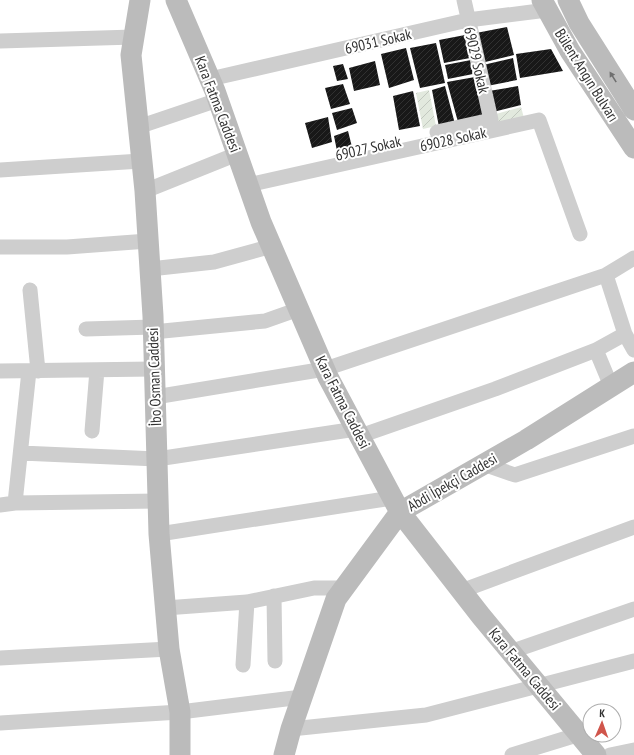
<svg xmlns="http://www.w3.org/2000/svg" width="634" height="755" viewBox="0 0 634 755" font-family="'PT Sans Narrow',sans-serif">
<defs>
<pattern id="garden-furrows" width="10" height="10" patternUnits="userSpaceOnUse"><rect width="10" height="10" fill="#e2e9de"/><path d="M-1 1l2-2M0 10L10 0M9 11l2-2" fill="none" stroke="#c2c8bf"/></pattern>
<pattern id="building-hatch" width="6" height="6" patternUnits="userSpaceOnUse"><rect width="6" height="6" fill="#181818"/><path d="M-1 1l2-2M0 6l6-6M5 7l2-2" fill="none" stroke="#313131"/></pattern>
</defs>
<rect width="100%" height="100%" fill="#fff"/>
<path fill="url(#garden-furrows)" d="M429,90L436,126L423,129L416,93Z
M521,107L524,118L498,124L496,114Z"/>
<path fill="url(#building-hatch)" d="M507,27L514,55L481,63L476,33Z
M465,35L470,58L444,63L439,40Z
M436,43L445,83L420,88L410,48Z
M406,48L414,80L389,88L381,54Z
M551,49L563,71L520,78L516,54Z
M513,58L517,80L487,86L483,65Z
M471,60L473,74L448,79L445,65Z
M375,61L380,85L354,91L349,68Z
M343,64L348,79L337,81L333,66Z
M475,77L486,116L458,122L447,82Z
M343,84L350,104L331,109L325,88Z
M445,86L455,124L439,127L432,90Z
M518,86L521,105L493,112L489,91Z
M413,91L420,126L399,130L393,96Z
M352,108L357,123L337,130L332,113Z
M328,117L332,142L312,148L305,123Z
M348,131L352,147L337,151L334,136Z"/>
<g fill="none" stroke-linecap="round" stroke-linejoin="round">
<path stroke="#cecece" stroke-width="15" d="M0,41L134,37
M210,79L468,20L547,10
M138,127L218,100
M437,132L491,120L464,0
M0,170L141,161
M248,185L539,120L580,234
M145,191L237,154
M0,247H67L148,241
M150,269L214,262L272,246
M606,275L634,258
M30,290L38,371
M86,329L153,327
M153,332L265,321L299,309
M596,350L611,386
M0,371L154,369
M155,397L325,369L606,275L625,334L634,350
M92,431L97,370
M360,436L495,389L596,350L625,334
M21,453L157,459L356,429
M483,464L515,475L634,436
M15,503L29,371
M0,505L15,503L158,501
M159,534L392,498
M461,591L634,527
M274,596L275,661
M165,608L247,602L314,588H344
M510,652L634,609
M0,658L169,649
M243,665L247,602
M0,723L180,712L302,697
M291,729L426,715L634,661
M512,755L580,734
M610,755L634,750"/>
<path stroke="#bbb" stroke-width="21" d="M140,0L131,55L145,191L153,316L159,534L169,649L180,712V755
M176,0L215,91L261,222L328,377L400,512L481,616L596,755
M542,0L570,51L634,148
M568,0L579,23L634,110
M284,755L291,729L336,599L400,512L526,440L634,372"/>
</g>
<defs><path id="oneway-solid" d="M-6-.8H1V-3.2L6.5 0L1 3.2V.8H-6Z"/></defs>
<use fill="#6f6f6f" href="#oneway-solid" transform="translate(613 77) rotate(-122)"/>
<g text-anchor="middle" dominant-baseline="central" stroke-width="4" stroke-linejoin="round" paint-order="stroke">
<g font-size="15" fill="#313131" stroke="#fff">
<text transform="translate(378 41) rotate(-13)">69031 Sokak</text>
<text transform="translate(477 60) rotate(77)">69029 Sokak</text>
<text transform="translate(587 75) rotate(58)">Bülent Angın Bulvarı</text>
<text transform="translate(218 104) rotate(69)">Kara Fatma Caddesi</text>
<text transform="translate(453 139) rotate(-12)">69028 Sokak</text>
<text transform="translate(368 148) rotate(-13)">69027 Sokak</text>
<text transform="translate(154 377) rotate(-92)">İbo Osman Caddesi</text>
<text transform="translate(343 402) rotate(63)">Kara Fatma Caddesi</text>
<text transform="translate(452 482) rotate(-30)">Abdi İpekçi Caddesi</text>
<text transform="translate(525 669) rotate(50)">Kara Fatma Caddesi</text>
</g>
</g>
<g transform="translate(602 723) rotate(2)"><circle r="19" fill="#ffffff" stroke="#adadad"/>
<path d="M0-3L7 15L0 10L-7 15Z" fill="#d0554b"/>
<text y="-6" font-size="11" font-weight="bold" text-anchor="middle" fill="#313131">K</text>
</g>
</svg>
